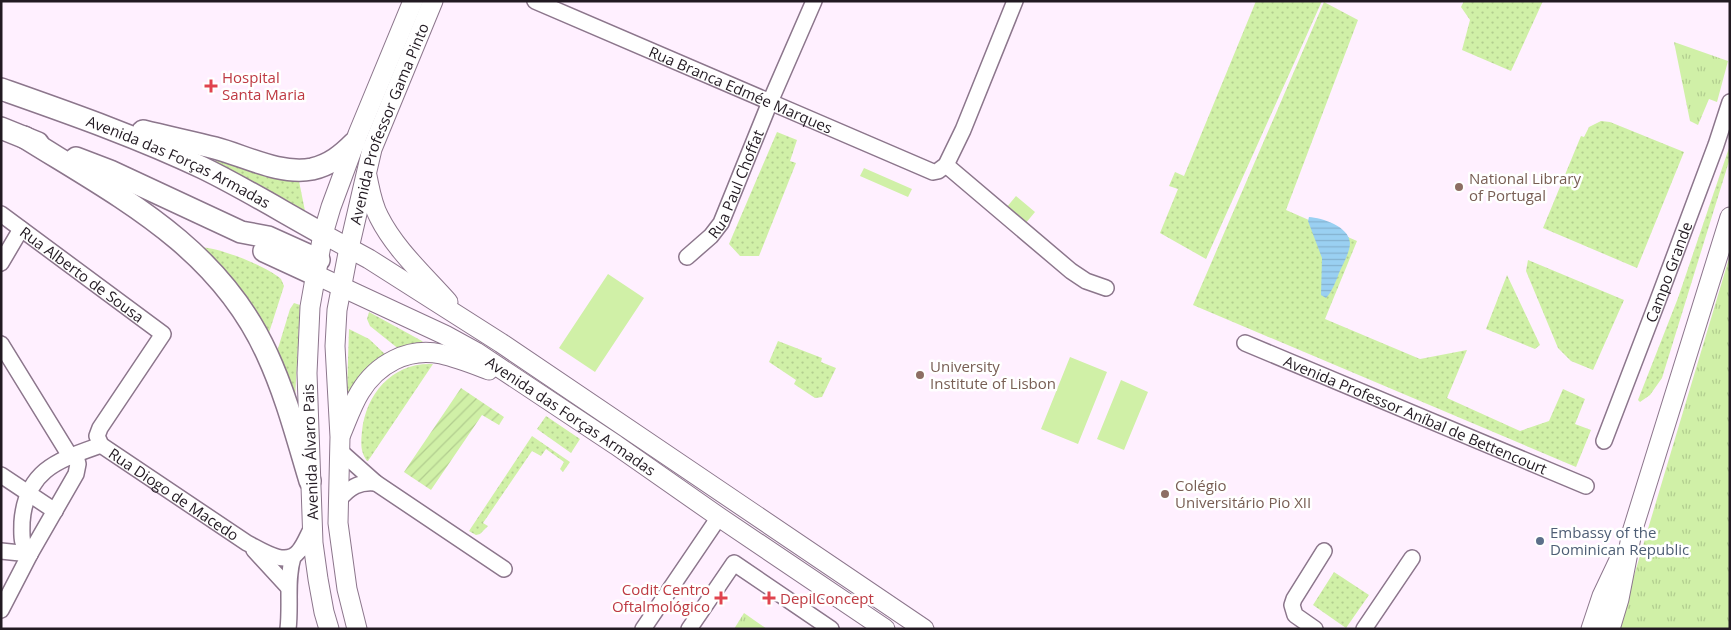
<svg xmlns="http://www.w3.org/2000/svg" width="1731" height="630" viewBox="0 0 1731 630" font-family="'Open Sans',sans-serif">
<defs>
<pattern id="grass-dots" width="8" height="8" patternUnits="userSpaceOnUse" patternTransform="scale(1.25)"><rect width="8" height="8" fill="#d0f0a7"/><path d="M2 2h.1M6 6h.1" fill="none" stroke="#b2cd8f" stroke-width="1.8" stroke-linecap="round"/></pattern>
<pattern id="park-tufts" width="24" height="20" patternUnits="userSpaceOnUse" patternTransform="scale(1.25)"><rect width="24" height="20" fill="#d0f0a7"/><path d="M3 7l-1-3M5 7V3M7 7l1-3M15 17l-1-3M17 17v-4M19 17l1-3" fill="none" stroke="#b2cd8f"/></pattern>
<pattern id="garden-furrows" width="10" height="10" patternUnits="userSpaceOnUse" patternTransform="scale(1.25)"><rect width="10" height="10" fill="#d0f0a7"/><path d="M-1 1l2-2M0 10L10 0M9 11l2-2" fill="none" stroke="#b2cd8f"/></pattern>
<pattern id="water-rules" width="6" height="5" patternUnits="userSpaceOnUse" patternTransform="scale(1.25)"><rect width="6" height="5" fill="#9ad0f2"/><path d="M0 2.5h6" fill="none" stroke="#84b2cf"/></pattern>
</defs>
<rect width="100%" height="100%" fill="#fff0ff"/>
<path fill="url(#grass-dots)" d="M1256,1H1322L1206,259L1160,233L1178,189L1169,186L1175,172L1184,176Z
M1464,1H1543L1511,71L1462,50L1470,20L1461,7Z
M1324,2L1358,20L1286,210L1357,241L1325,319L1420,359L1467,350L1447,398L1520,431L1549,421L1563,389L1585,399L1575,424L1591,430L1576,467L1193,305Z
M1601,121L1610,122L1684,152L1637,268L1543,228L1581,136L1584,137L1589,127Z
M777,132L797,140L790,161L796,163L759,256H740L729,244Z
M1730,145V158L1662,378L1650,395L1640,402L1638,400L1678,298Z
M216,158L280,179L299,181L305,211L215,164Z
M197,247C217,246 266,266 281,279L284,286L267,339Z
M1528,260L1624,300L1593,370L1571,361L1558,348L1526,271Z
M1507,275L1540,345L1535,349L1486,329Z
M294,303L300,305L295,399L276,355L290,309Z
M369,312L422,341L424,344L400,350L370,326L367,319Z
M349,329L369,339L387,356L350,394H348L347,391Z
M778,341L822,358L821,362L836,368L822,397L815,398L794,384L796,380L769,362Z
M433,364L368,461H367C360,451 361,443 362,431C366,393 393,362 433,364Z
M546,416L580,439L571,453L537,429Z
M532,436L570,462L563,472L560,469L564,462L546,449L541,456L532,451L483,523L488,526L480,534L476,535L469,531Z
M1334,572L1369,595L1346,628L1313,605Z"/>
<path fill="url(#park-tufts)" d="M1674,42L1728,61L1717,102L1709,99L1698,125L1690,121Z
M1730,255V629H1618Z
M744,613L767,629H734Z"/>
<path fill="url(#garden-furrows)" d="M461,388L504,417L499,425L482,415L431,490L404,472Z"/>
<path fill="#d0f0a7" d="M864,168L912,189L908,197L860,176Z
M1016,196L1035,212L1025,224L1006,208Z
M608,274L644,298L595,372L559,348Z
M1070,357L1107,372L1078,444L1041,429Z
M1121,380L1148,392L1124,450L1097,439Z"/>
<path fill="url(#water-rules)" d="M1309,217C1322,218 1349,226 1350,243C1350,252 1343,264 1339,273C1336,281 1332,292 1326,298L1321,295L1322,258L1308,221Z"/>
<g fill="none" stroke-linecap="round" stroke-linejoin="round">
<defs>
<g id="minor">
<path id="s1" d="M535,1L933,172L938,171L946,165L963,130L1015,1"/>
<path d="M946,165L1071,271L1086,281L1106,288"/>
<path id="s2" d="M1,214L163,334L100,428L97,436L101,445L247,543C261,550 286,568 299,551C305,544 308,534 313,526"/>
<path id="s3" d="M687,257L711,236L721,223L770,102L814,1"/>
<path d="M1,263L21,229"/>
<path id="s4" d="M1245,343L1586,486"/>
<path d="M1,344L70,456"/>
<path id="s5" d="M1604,441L1658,300L1716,145L1730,102"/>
<path d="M340,451L376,483L504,569"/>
<path d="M1,475L55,511"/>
<path d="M339,500C349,487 360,481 376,483"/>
<path d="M254,550L288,587"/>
<path d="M1,551L30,554"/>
<path d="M30,554C20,544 22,535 22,522C26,469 59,460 101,445"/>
<path d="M1,610L30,554L76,474L78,464L77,460L70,456"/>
<path d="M288,629C291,604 286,580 293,557"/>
<path d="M643,629L719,517"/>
<path d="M689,629L734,563L831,629"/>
<path d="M1315,629L1295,615L1292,605L1294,599L1324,551"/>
<path d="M1364,629L1412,558"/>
</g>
<g id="major">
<path d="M367,176C370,190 372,204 379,217C395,249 424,275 448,302"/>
<path d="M323,234L369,259L501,343L924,629"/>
<path id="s6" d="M316,275L445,335L476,352L616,445L719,517L885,629"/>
<path d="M341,434C347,420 352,405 360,392C377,364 408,347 441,354C458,358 473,364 489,370"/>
<path d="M329,629L324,612L318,579L313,543L307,373L310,307L323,234L331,207L358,134L413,1"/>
<path id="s7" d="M357,629L347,589L338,523L340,437L335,346L337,310L349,248L372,149L433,1"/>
<path d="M1591,629L1602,596L1620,558"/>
<path d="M1610,629L1619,599L1632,532L1730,217"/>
</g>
<g id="highway">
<path id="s8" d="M1,89C69,113 138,137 203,168C244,188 283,212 323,234"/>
<path d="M1,128L38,143"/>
<path d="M143,131C167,137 191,142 215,148C245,156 280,175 312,169C330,165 342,155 354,143"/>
<path d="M24,137C120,197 218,246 267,354C286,395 297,438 310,481"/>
<path d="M76,158L110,171L241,232L268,237L319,260"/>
<path d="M264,251L316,275"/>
</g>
</defs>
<use href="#minor" stroke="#8c768c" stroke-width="18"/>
<use href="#major" stroke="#8c768c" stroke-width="21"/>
<use href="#highway" stroke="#8c768c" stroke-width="24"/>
<use href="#minor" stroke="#fff" stroke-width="15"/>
<use href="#major" stroke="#fff" stroke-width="19"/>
<use href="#highway" stroke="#fff" stroke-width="21"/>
</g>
<g fill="#e0444e" stroke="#fff" stroke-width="2">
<path d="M208.5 78.5h5v5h5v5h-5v5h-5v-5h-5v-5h5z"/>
<path d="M718.5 590.5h5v5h5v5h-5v5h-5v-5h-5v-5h5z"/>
<path d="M766.5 590.5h5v5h5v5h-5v5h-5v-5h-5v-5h5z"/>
</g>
<g fill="#8d6e63" stroke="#fff" stroke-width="2">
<circle cx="1459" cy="187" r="5"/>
<circle cx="920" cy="375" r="5"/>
<circle cx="1165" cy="494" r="5"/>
</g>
<circle fill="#5c6f8a" stroke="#fff" stroke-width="2" cx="1540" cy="541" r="5"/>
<g text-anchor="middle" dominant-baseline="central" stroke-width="5" stroke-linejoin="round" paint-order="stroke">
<g font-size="15" fill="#be3a42" stroke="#fff" text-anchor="start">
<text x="222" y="77">Hospital<tspan x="222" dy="17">Santa Maria</tspan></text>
<text x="710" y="589" text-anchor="end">Codit Centro<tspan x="710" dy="17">Oftalmológico</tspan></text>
<text x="780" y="598">DepilConcept</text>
</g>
<g font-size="15" fill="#221a22" stroke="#fff">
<text stroke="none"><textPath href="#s1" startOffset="224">Rua Branca Edmée Marques</textPath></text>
<text stroke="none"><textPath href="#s7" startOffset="515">Avenida Professor Gama Pinto</textPath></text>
<text stroke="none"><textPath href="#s8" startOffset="192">Avenida das Forças Armadas</textPath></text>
<text stroke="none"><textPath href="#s3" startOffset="90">Rua Paul Choffat</textPath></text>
<text stroke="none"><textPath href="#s5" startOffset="181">Campo Grande</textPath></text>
<text stroke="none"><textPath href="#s2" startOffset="101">Rua Alberto de Sousa</textPath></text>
<text stroke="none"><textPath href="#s4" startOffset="185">Avenida Professor Aníbal de Bettencourt</textPath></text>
<text stroke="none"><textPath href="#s6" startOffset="292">Avenida das Forças Armadas</textPath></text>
<text transform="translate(310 452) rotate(-92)">Avenida Álvaro Pais</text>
<text stroke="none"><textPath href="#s2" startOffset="421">Rua Diogo de Macedo</textPath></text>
</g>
<g font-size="15" fill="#785e54" stroke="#fff" text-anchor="start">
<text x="1469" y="178">National Library<tspan x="1469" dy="17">of Portugal</tspan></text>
<text x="930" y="366">University<tspan x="930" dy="17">Institute of Lisbon</tspan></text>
<text x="1175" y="485">Colégio<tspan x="1175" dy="17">Universitário Pio XII</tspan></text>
</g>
<g font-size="15" fill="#4e5e75" stroke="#fff" text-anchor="start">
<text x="1550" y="532">Embassy of the<tspan x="1550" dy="17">Dominican Republic</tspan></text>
</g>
</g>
<rect width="1731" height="630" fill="none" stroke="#221a22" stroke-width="5"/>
</svg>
